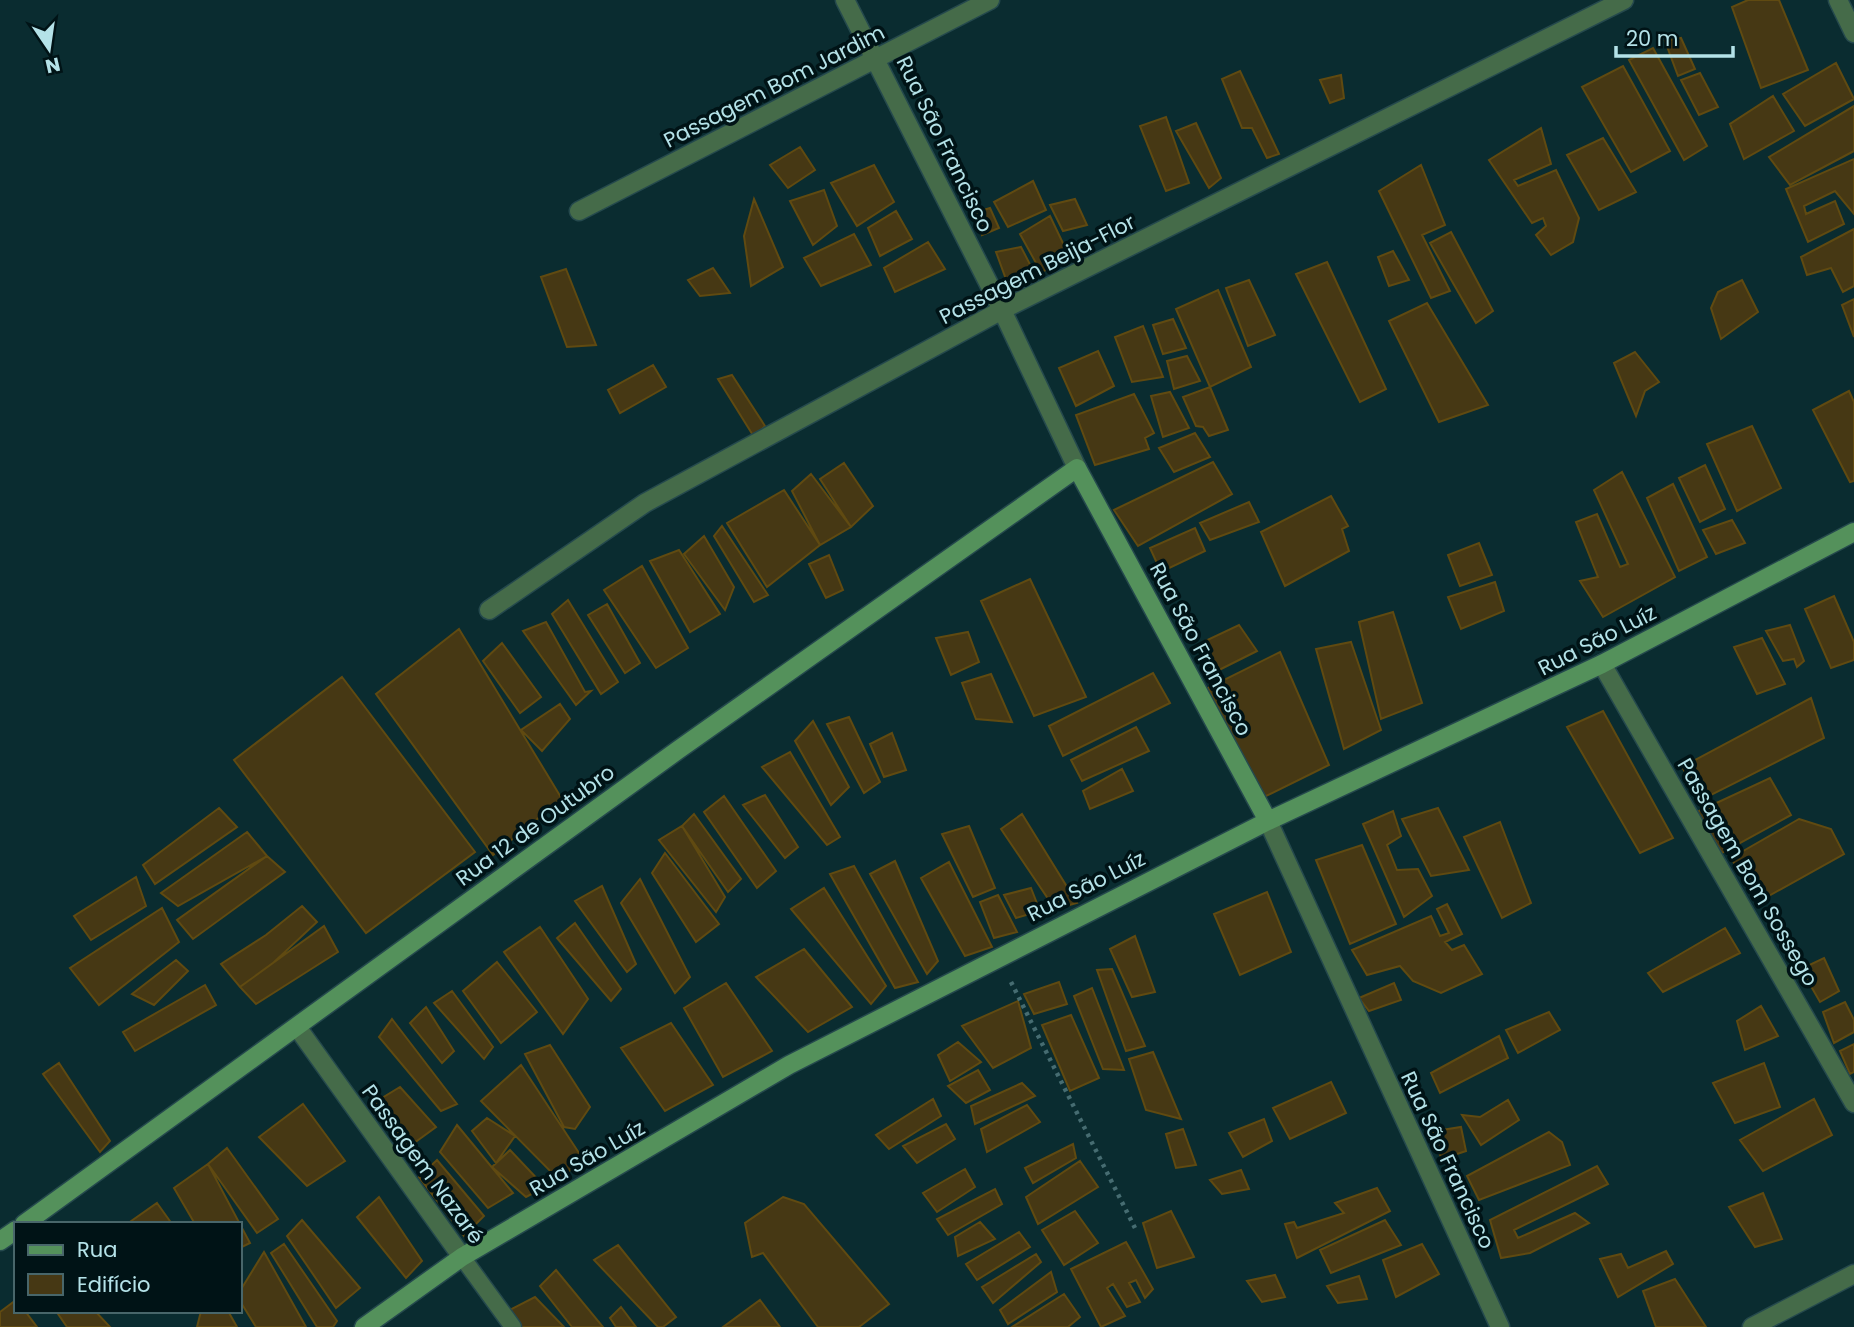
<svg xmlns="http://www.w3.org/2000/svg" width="1854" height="1327" viewBox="0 0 1854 1327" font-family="Poppins,sans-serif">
<rect width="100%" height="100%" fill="#0a2c30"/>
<path fill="#463814" stroke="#604a11" stroke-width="2" d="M1748,0H1779L1808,70L1761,88L1732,7Z
M1681,38L1695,69L1678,76L1665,41Z
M1653,48L1707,146L1684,160L1629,60Z
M1836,63L1854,99L1805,126L1783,94Z
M1623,66L1670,151L1631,172L1582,87Z
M1240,71L1279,154L1267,158L1252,128H1242L1222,79Z
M1700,73L1718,107L1699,115L1681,80Z
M1341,75L1344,98L1330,103L1320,80Z
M1773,96L1794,131L1744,159L1730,124Z
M1854,106V151L1790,185L1769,157Z
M1166,117L1189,183L1166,191L1140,126Z
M1196,123L1221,178L1209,188L1176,131Z
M1541,128L1551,164L1514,180L1518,186L1556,170L1579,218L1573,242L1551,255L1536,235L1546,226L1543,218L1532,223L1489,160Z
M1603,138L1636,192L1599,210L1567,155Z
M800,147L815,170L788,188L770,165Z
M1854,159V214L1835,191L1804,206L1806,214L1835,201L1844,224L1808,242L1786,189Z
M874,165L894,202L857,226L831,183Z
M1421,165L1445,225L1422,235L1450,291L1431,298L1379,191Z
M1033,181L1046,210L1008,227L994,202Z
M824,190L837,226L813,245L790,201Z
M754,199L783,267L751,286L744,236Z
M1075,199L1087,225L1063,231L1050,205Z
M990,208L999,228L982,235L977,212Z
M896,211L912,239L880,256L868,228Z
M1050,216L1071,260L1041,272L1020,234Z
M1854,229V286L1843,292L1831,268L1807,275L1801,257Z
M1451,232L1493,311L1476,323L1430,243Z
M854,234L871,265L821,286L804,258Z
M928,242L945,269L895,292L884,268Z
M1021,247L1035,274L1007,282L996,252Z
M1393,251L1409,280L1389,286L1378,257Z
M1327,262L1386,389L1360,402L1296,274Z
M713,268L730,293L700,296L688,280Z
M566,269L596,345L567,347L541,277Z
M1249,280L1275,335L1248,346L1226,288Z
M1742,280L1758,312L1721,339L1711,308L1718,292Z
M1218,290L1251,367L1210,387L1176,309Z
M1854,299V337L1842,305Z
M1427,303L1488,405L1439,422L1389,321Z
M1173,319L1186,348L1163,354L1153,325Z
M1143,326L1163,377L1132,382L1115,337Z
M1098,351L1114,386L1076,406L1059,368Z
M1635,352L1659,382L1645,391L1636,416L1614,363Z
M1187,356L1200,381L1174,389L1167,361Z
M653,365L666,387L620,413L608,390Z
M732,375L765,426L754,437L718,379Z
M1210,387L1228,430L1209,436L1203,427L1196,426L1183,397Z
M1849,391L1854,402V481L1850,482L1813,410Z
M1170,392L1189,428L1163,437L1151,396Z
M1134,394L1154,433L1145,438L1149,449L1095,465L1076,415Z
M1752,426L1781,488L1737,511L1707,444Z
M1195,433L1210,457L1174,472L1159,448Z
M1213,462L1232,494L1138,546L1114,510Z
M844,463L873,506L851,527L820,479Z
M1705,465L1725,509L1700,522L1679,478Z
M1622,472L1675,577L1603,617L1580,581L1598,577L1576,522L1597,514L1620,567L1628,564L1594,490Z
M811,474L851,527L820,545L792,491Z
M1673,484L1707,557L1679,571L1647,498Z
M784,490L820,545L767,587L727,523Z
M1331,496L1348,526L1342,529L1349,551L1285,586L1261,532Z
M1249,502L1259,522L1210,540L1200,523Z
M1732,520L1745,543L1716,554L1703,530Z
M722,526L768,595L754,602L714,536Z
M1195,528L1205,551L1161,572L1150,548Z
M704,536L734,587L725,610L684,554Z
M1479,543L1492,575L1460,586L1448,555Z
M679,550L720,614L690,632L650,561Z
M829,555L843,590L826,598L809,564Z
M642,566L688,648L656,668L604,590Z
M1030,579L1086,697L1034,716L981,601Z
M1495,582L1504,611L1461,629L1448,597Z
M1834,596L1854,642V660L1831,668L1805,609Z
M568,600L618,682L601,694L552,614Z
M607,604L640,663L625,673L588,615Z
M1393,612L1422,703L1381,719L1359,622Z
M546,622L585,692L591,691L576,705L523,631Z
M1239,625L1257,651L1213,673L1201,643Z
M1790,625L1804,661L1797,667L1794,659L1783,661L1766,631Z
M459,629L562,799L493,855L376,694Z
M968,632L979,662L951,675L936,638Z
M1762,638L1785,684L1757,694L1734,647Z
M1351,642L1381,730L1344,749L1316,649Z
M502,643L541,697L520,713L483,661Z
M1280,652L1329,765L1264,797L1208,688Z
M1153,673L1170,703L1063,756L1049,726Z
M991,674L1012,722L976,719L962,683Z
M342,677L475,852L366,933L234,760Z
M1811,698L1824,738L1701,800L1682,767Z
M560,704L570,719L542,751L521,730Z
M1603,711L1673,838L1640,853L1567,727Z
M849,717L880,782L864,793L827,724Z
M813,721L849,787L831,805L795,741Z
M1136,727L1149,751L1082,781L1071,760Z
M892,733L906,770L884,777L870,744Z
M790,752L840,837L827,845L762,767Z
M1122,769L1133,791L1090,809L1083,791Z
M1770,778L1791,815L1722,853L1697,812Z
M765,795L798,847L785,858L743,805Z
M724,796L776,871L757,888L704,812Z
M219,808L237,827L155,884L143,865Z
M1438,808L1469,870L1431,876L1402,819Z
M1393,811L1401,836L1387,845L1397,870L1418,869L1432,896L1404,917L1363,824Z
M694,814L741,879L728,892L682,826Z
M1022,814L1077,903L1055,909L1001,829Z
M1799,819L1831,829L1844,854L1758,902L1731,858Z
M1500,822L1531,903L1502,918L1464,837Z
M682,826L725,897L716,912L659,840Z
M969,826L995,888L973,897L942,834Z
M247,832L267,856L178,906L161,893Z
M1362,845L1396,924L1350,944L1316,860Z
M665,853L719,924L696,942L652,873Z
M267,856L285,872L193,939L177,920Z
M895,861L938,961L927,974L870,874Z
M949,862L992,947L965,956L921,878Z
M854,866L918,982L895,988L830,874Z
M136,877L146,906L91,940L74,916Z
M640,879L690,977L675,993L621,903Z
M602,886L636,964L627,972L575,901Z
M824,888L886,986L871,1004L791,909Z
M1031,888L1040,911L1016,918L1004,895Z
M1267,892L1291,952L1240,975L1214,914Z
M998,895L1017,932L994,938L980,902Z
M1447,904L1462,934L1445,942L1452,950L1464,945L1482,974L1441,993L1413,981L1400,966L1367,975L1352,950L1431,916L1440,936L1449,933L1437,909Z
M302,906L317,922L273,963L240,987L221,964L266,935Z
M162,908L179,942L99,1005L70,968Z
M575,923L621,989L611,1001L557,938Z
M324,926L338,952L256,1004L240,987Z
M540,927L588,999L563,1034L504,952Z
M1725,928L1740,953L1663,992L1648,973Z
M1135,936L1155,992L1132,997L1110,949Z
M804,949L852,1007L808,1032L756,977Z
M1824,958L1839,991L1820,1002L1801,969Z
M176,960L188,971L154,1005L132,994Z
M497,962L537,1012L501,1043L463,991Z
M1112,969L1145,1046L1126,1051L1097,970Z
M1059,982L1067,1004L1034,1014L1024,994Z
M726,983L772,1051L723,1077L684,1008Z
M1394,983L1401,1000L1369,1011L1359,998Z
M205,985L216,1005L135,1051L123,1032Z
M1092,988L1124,1070L1103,1069L1074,996Z
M452,991L493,1047L484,1059L434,1003Z
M1018,1001L1031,1048L993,1068L962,1026Z
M1845,1002L1854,1020V1032L1834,1043L1823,1012Z
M1761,1006L1778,1036L1745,1050L1737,1021Z
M426,1007L454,1051L442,1063L410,1023Z
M1549,1012L1560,1030L1518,1053L1506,1030Z
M1071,1015L1099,1078L1070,1091L1042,1025Z
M392,1019L457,1104L441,1111L379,1037Z
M671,1023L713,1085L665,1111L621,1048Z
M1499,1036L1508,1058L1440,1093L1431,1073Z
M958,1042L981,1062L950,1081L938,1055Z
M1854,1044V1072L1850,1074L1840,1051Z
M550,1045L590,1107L575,1129L564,1127L525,1054Z
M1153,1052L1181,1119L1146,1110L1129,1059Z
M59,1063L110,1141L100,1152L43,1074Z
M1764,1063L1780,1107L1735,1123L1713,1083Z
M521,1065L583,1159L559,1180L481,1101Z
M978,1070L990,1090L966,1103L948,1086Z
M1331,1082L1346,1113L1290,1139L1273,1108Z
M1022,1083L1035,1096L975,1124L971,1106Z
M400,1087L436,1127L410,1146L369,1106Z
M933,1099L941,1116L889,1149L876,1135Z
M1814,1099L1832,1135L1763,1171L1740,1140Z
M1508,1100L1519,1120L1481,1145L1462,1115L1480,1117Z
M303,1104L345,1161L307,1186L259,1137Z
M1027,1105L1040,1122L987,1152L981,1129Z
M487,1118L515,1136L496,1163L472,1131Z
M1264,1119L1272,1141L1243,1157L1229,1133Z
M946,1124L955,1139L917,1163L903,1146Z
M457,1125L513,1193L488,1208L440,1152Z
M1461,1127L1466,1151L1442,1159L1429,1132Z
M1183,1129L1196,1165L1176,1168L1166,1134Z
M1549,1132L1562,1142L1570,1165L1479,1200L1467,1176Z
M1073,1144L1076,1158L1033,1183L1025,1168Z
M227,1148L278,1219L257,1233L208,1164Z
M510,1150L545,1187L526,1197L492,1167Z
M437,1160L484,1216L464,1236L419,1177Z
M1080,1161L1098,1187L1038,1224L1026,1197Z
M208,1164L250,1243L240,1248V1224H195L174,1188Z
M1597,1166L1608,1184L1514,1230L1518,1238L1575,1213L1589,1223L1530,1253L1501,1258L1490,1220Z
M965,1169L975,1187L937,1212L923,1193Z
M1241,1170L1249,1189L1222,1194L1210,1180Z
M1377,1188L1390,1211L1297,1258L1285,1224L1294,1222L1297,1228L1344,1213L1335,1203Z
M995,1189L1002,1204L948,1235L937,1219Z
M1763,1193L1782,1239L1755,1247L1729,1207Z
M379,1197L422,1261L406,1278L357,1217Z
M783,1197L804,1204L889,1304L859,1327H818L763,1253L752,1257L745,1223Z
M157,1203L172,1224H127Z
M1075,1211L1098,1243L1064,1265L1042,1230Z
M1171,1211L1194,1257L1157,1268L1143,1223Z
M302,1220L360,1288L336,1308L287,1236Z
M1385,1220L1401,1245L1331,1273L1320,1250Z
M980,1222L995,1239L958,1256L955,1237Z
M1019,1232L1030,1247L977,1280L966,1264Z
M1126,1242L1153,1289L1145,1298L1136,1280L1129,1283L1140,1302L1127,1307L1113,1284L1107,1288L1125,1316L1101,1327L1071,1269Z
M284,1244L337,1321L333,1327H317L271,1253Z
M1422,1244L1439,1274L1396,1297L1383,1260Z
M618,1245L676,1317L663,1327H658L594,1260Z
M1666,1251L1673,1264L1618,1297L1600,1259L1621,1254L1628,1268Z
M264,1252L306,1327H256L240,1301V1291Z
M1036,1254L1041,1262L993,1303L982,1287Z
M556,1270L603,1327H572L540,1286Z
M1051,1272L1057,1292L1008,1324L1000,1310Z
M1275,1275L1285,1297L1262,1302L1247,1281Z
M1359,1276L1367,1299L1338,1303L1327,1286Z
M1675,1279L1706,1327H1656L1643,1291Z
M1064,1294L1080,1317L1068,1327H1012Z
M535,1297L564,1327H520L506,1312Z
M16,1300V1311H25L37,1327H0V1312Z
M760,1300L780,1327H723Z
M621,1307L636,1327H616L610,1318Z
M56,1311H95L110,1327H67Z
M201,1311H228L237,1327H197Z"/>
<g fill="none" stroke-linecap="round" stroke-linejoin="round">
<defs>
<path id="service" d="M462,1257L513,1327"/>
<path id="minor" d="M845,0L1002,310L1077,468
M1838,0L1854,33
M579,211L990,0
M489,610L645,503L1002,310L1624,0
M1602,664L1854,1103
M1268,821L1500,1327
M297,1027L462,1257
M1752,1327L1854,1274"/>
<path id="secondary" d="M24,1224L678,750L1077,468L1268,821
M0,1241L16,1230
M364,1327L462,1257L789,1065L1268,821L1602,664L1854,532"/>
</defs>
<use href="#service" stroke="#25494d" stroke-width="19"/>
<use href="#minor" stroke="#25494d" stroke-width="21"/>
<use href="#secondary" stroke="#25494d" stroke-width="21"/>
<path stroke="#466c71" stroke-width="4.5" stroke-dasharray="3.5 5" stroke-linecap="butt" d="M1011,982L1135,1228"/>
<use href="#service" stroke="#456b49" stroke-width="16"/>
<use href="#minor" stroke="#456b49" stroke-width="18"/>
<use href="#secondary" stroke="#54915b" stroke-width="18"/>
</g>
<g text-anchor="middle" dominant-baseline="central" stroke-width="7" stroke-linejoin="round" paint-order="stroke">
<g font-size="21" fill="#b4e2e8" stroke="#001316">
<text transform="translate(774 86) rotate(-27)">Passagem Bom Jardim</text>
<text transform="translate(945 144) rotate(64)">Rua São Francisco</text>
<text transform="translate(1037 269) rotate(-27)">Passagem Beija-Flor</text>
<text transform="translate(1597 640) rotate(-27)">Rua São Luíz</text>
<text transform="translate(1201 649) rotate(62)">Rua São Francisco</text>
<text transform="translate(535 825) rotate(-36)">Rua 12 de Outubro</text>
<text transform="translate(1748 872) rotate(60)">Passagem Bom Sossego</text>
<text transform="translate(1086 886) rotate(-27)">Rua São Luíz</text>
<text transform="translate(587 1158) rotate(-30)">Rua São Luíz</text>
<text transform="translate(1448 1160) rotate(65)">Rua São Francisco</text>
<text transform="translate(423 1164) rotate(54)">Passagem Nazaré</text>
</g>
</g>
<rect x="14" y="1222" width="228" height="91" fill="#001316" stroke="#48666a" stroke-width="2"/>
<rect x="28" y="1245" width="35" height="10" fill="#54915b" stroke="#48666a" stroke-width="2"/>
<text x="77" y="1257" font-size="21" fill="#b4e2e8">Rua</text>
<rect x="28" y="1274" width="35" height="21" fill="#463814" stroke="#48666a" stroke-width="2"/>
<text x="77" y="1292" font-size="21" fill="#b4e2e8">Edifício</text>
<g transform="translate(49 49) rotate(167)" stroke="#001316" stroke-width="5" paint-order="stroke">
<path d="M0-5L12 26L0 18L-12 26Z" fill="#b4e2e8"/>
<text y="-10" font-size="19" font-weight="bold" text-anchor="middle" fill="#b4e2e8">N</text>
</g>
<path d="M1616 46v10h117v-10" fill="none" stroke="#b4e2e8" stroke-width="3.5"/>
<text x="1626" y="46" font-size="21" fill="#b4e2e8" stroke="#001316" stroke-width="5" paint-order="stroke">20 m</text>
</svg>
